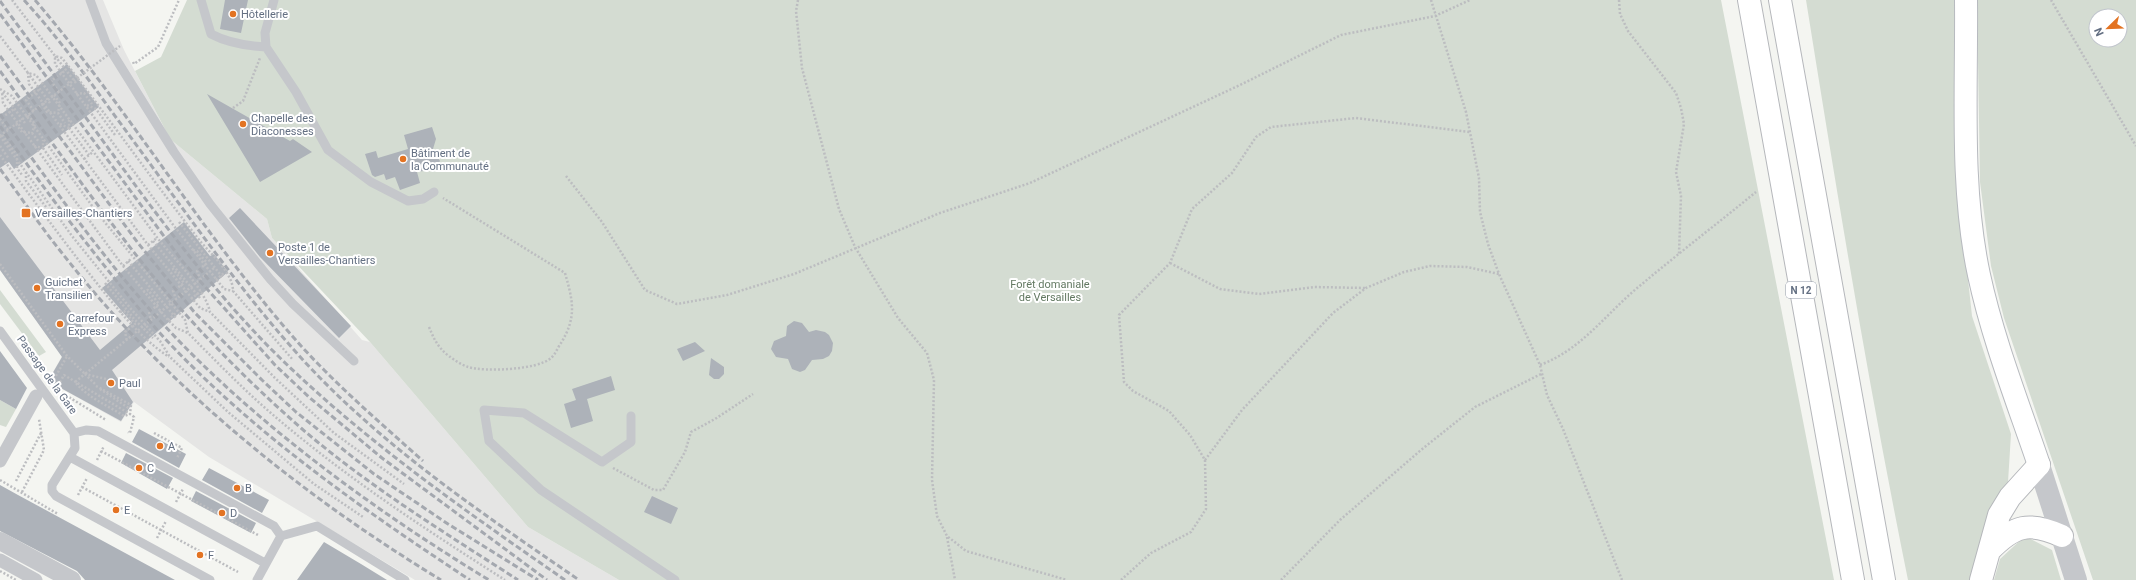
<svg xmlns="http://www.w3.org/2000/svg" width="2136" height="580" viewBox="0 0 2136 580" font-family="Roboto,sans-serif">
<rect width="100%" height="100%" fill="#f4f5f1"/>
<path fill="#e5e5e4" d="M0,0H103L124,50L170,139L267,219L272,238L362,340L370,342L528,527L619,580H415L209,457L134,402L121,422L48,381L62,356L0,270Z"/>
<path fill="#d4dcd2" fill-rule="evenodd" d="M187,0H1721L1834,580H619L528,527L370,342L272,238L267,219L170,139L135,71L161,57Z
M1806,0H1962L1960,206L1972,316L2011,434L2008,482L1985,533L1972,580H1908C1869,388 1837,194 1806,0Z
M1977,0H2136V580H2093L2004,318L1991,266L1980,182ZM2096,16H2120V40H2096Z
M0,290L46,352L39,356L0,304Z
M0,400L16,409L6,427L0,425Z
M2025,536L2052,550L2061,580H1994L2000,559Z"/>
<path fill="#adb2b9" d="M225,0H248L241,33L220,29Z
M67,64L99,107L14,169L9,162L0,168V115Z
M207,94L290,141L293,139L312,152L260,182Z
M432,127L436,139L433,149L440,161L435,169L417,172L420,183L400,190L395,177L386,180L384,174L375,177L372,175L365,154L376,151L378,158L408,149L404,135Z
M240,208L351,326L339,338L260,257L229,218Z
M0,217L100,350L132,323L102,288L184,222L210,256L214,254L228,272L112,370L133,402L121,421L48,381L62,357L0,270Z
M794,321L802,323L809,332L816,330L825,332L829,335L833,343L832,351L829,356L823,359L812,360L805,370L800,372L792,369L788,359L776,357L771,349L774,341L786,336L787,326Z
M695,342L705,351L683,361L677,349Z
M0,351L27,388L16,409L0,400Z
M711,358L724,367V374L719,379H714L709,375Z
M611,376L615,390L587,399L593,421L571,428L564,404L576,400L572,389Z
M139,429L186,454L179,468L132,442Z
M126,453L173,478L167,489L121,463Z
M209,468L269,500L262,513L202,480Z
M0,485L18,495L175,580H85L77,571L0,531Z
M196,491L256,523L251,533L191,501Z
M652,496L678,508L671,524L644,512Z
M324,542L361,564L387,580H297Z"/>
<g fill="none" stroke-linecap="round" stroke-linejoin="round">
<defs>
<path id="secondary" d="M1966,0C1967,90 1960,187 1979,275C1993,340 2018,403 2039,465"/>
<path id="trunk" d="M1749,0L1853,580
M1780,0L1884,580
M1989,551C2014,525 2029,521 2062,536
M1981,580L1999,515L2010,497L2039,465"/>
</defs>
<use href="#secondary" stroke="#b7babf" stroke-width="24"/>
<use href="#trunk" stroke="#b5b7bb" stroke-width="24"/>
<path stroke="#bcbdc0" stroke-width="2.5" stroke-dasharray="2 2" stroke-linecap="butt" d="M12,0L55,56L62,58C109,118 153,181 200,241C211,254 233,273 233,291L293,360
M798,0L796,11L802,68L839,209L855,247L898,318L927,353L934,380L932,480L937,516L947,536L966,551L1067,580
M1431,0L1466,112L1479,178L1480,212L1488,244L1499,274L1540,365L1547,395L1563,429L1622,580
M1619,0L1620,14L1628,31L1676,93L1681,108L1684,124L1676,172L1681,196L1679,254
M2051,0L2136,146
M0,36L28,73L36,75C76,128 116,182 156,236C171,256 205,288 210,312L275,378L334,433L404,484
M133,62L134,64L158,47L179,0
M76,83L55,56V64L174,226L224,289L233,291
M0,89L12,96L98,214L185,320L188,333C213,358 238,384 264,407C339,473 422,527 505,580
M59,92L51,81L66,70
M76,94L84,93L92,104
M54,95L60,103L58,113
M50,103L28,73L29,84L148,245L200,308L210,312
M42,104L47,112L58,113L65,123
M87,105L96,109L115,135
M233,108L243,101L260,58
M34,111L26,100L40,89
M28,115L35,124L32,133
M25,123L2,92L3,103L123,266L168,320L176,328L188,333
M16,124L22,132L32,133L39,142
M60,124L69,128V120
M69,128L89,155
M8,130L0,119L14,109
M2,135L17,155V168L22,175
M0,136L72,236L131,309L160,341L170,357L228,412L314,484L363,517
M0,136L77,78
M0,146L9,159
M34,146L43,148V140
M43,148L62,175
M0,155C29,194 58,234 88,272C112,302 137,336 169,357
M84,159L93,152
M26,172V181L46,207
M566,176L602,222L645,290L677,304L727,295L794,274L940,213L1030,183L1240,85L1341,35L1435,16L1470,0
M179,222L223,278
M153,241L200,298
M148,245L157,238
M193,250L197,251L207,263L197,271L200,279
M128,261L176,318
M1170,263L1220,289L1259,294L1314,287L1366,288
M0,264L67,356L85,374L214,268
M123,266L132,258
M168,270L173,269L184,283L173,291L176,299
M216,280L225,272
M105,283L135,320L153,338
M143,292L148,290L159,304L149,312L151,320
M191,299L201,291
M120,312L124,311L135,324L125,332L127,341
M168,320L177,312
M429,327C434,339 438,348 449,356C454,360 462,365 468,367C484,372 538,370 551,358C555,355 558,347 561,343C577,317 573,301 565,273L443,198
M1540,365C1583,349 1607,312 1642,284C1679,253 1718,223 1756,192
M85,374L96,385
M106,379L85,374L75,382C88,398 107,405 124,416L130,414
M52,383L67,356
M96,386L131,405L130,414L134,417L130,433L128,432
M56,389L64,375L130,414
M100,389L130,409
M59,391L106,420
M154,433L182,448L177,458
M101,451L258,535
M97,460L104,446
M1205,460L1242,410L1333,313L1366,288L1404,272L1430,266L1467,267L1499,274
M613,468L654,490H663L685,452L691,432L715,419L753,394
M0,480L58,514
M16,481L41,433
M82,487L238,572
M22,492L44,450L39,419
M78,495L87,478
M176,502L183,489
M947,537L955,580
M157,538L166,521
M1121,580L1151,553L1191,532L1206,509L1205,460L1190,435L1169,411L1133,391L1124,382L1119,315L1170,263L1192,209L1232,173L1256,137L1271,127L1356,118L1470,132
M1281,580L1340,520L1421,450L1475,407L1541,374"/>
<path stroke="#c5c7cb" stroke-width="9" d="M90,0L106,43L174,152L210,204L270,279L293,304L354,361
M201,0L211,34C228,43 247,46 266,47
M274,0L265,33L266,47L296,92L328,150L371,182L408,201L423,199L434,192
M0,331L74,433
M631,416V442L602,462L524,413L484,410L489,441L541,490L675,580
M74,433L75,448L52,485V491L56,496L210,580
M74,433L86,430L98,431L274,526L281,536
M70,457L265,563
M281,536L317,526L405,580
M257,580L281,536"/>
<path stroke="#c5c7cb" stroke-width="13" d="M0,461L36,396
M0,560L36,580"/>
<path stroke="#c5c7cb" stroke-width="18" d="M0,541L72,580"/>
<path stroke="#c5c7cb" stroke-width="22" d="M2039,465L2076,580"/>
<use href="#secondary" stroke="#fff" stroke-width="22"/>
<use href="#trunk" stroke="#fff" stroke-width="22"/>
<path stroke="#a4a8af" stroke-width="3" stroke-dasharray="6 3" stroke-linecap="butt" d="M24,0C56,35 84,73 112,112C174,195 233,283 303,360C383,447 483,514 579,580
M35,0C125,105 197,225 287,330C328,378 376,419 423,461
M0,1C38,53 76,104 114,156C161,221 210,286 266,344C355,434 461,508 565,580
M0,14L183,262L275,365L310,398L382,458L547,580
M0,56L138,243L195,313L262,380L296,412L374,474L448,524L538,580
M0,71C54,145 107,221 166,292C207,340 253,386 301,428C368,486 444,532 518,580
M0,114C62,200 125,290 202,364C288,447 387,518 489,580
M0,126C34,175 70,223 107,269C128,295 148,321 171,345C259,437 365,511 470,580
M0,169C21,197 40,226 62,253C165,385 298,493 441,580"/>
<path stroke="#bcbdc0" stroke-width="2.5" stroke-dasharray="2 2" stroke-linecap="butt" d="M77,78L120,46
M0,571L16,580"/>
</g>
<g fill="#e37322" stroke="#fff" stroke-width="1.5">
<circle cx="233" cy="14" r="4"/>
<circle cx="243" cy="124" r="4"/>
<circle cx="403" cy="159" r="4"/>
<rect x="21" y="208" width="10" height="10" rx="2"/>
<circle cx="270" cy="253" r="4"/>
<circle cx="37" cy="288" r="4"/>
<circle cx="60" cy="324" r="4"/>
<circle cx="111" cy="383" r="4"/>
<circle cx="160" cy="446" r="4"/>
<circle cx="139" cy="468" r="4"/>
<circle cx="237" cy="488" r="4"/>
<circle cx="116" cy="510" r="4"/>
<circle cx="222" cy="513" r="4"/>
<circle cx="200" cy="555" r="4"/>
</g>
<g text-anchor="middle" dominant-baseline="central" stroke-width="4" stroke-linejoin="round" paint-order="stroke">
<rect fill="#fff" stroke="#929aa8" stroke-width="1" x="1786" y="282" width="30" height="16" rx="3"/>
<g font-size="10" font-weight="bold" fill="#636f82">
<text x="1801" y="290">N 12</text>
</g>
<g font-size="11" fill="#636f82" stroke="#fff" text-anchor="start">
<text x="241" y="14">Hôtellerie</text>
<text x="251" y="118">Chapelle des<tspan x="251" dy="13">Diaconesses</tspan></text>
<text x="411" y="153">Bâtiment de<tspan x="411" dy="13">la Communauté</tspan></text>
<text x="35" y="213">Versailles-Chantiers</text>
<text x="278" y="247">Poste 1 de<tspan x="278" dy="13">Versailles-Chantiers</tspan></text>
<text x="45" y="282">Guichet<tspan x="45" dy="13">Transilien</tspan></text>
<text x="68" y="318">Carrefour<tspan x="68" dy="13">Express</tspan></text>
<text x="119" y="383">Paul</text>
<text x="168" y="446">A</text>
<text x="147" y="468">C</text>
<text x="245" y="488">B</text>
<text x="124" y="510">E</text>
<text x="230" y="513">D</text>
<text x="208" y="555">F</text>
</g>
<g font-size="11" fill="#637962" stroke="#fff">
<text x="1050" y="284">Forêt domaniale<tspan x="1050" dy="13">de Versailles</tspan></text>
</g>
<g font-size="11" fill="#636f82" stroke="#fff">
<text transform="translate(47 375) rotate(54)">Passage de la Gare</text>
</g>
</g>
<g transform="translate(2108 28) rotate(247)"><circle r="19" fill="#ffffff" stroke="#c1c5cd"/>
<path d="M0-3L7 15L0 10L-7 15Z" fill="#e37322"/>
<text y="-6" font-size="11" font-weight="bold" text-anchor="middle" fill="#636f82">N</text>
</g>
</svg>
